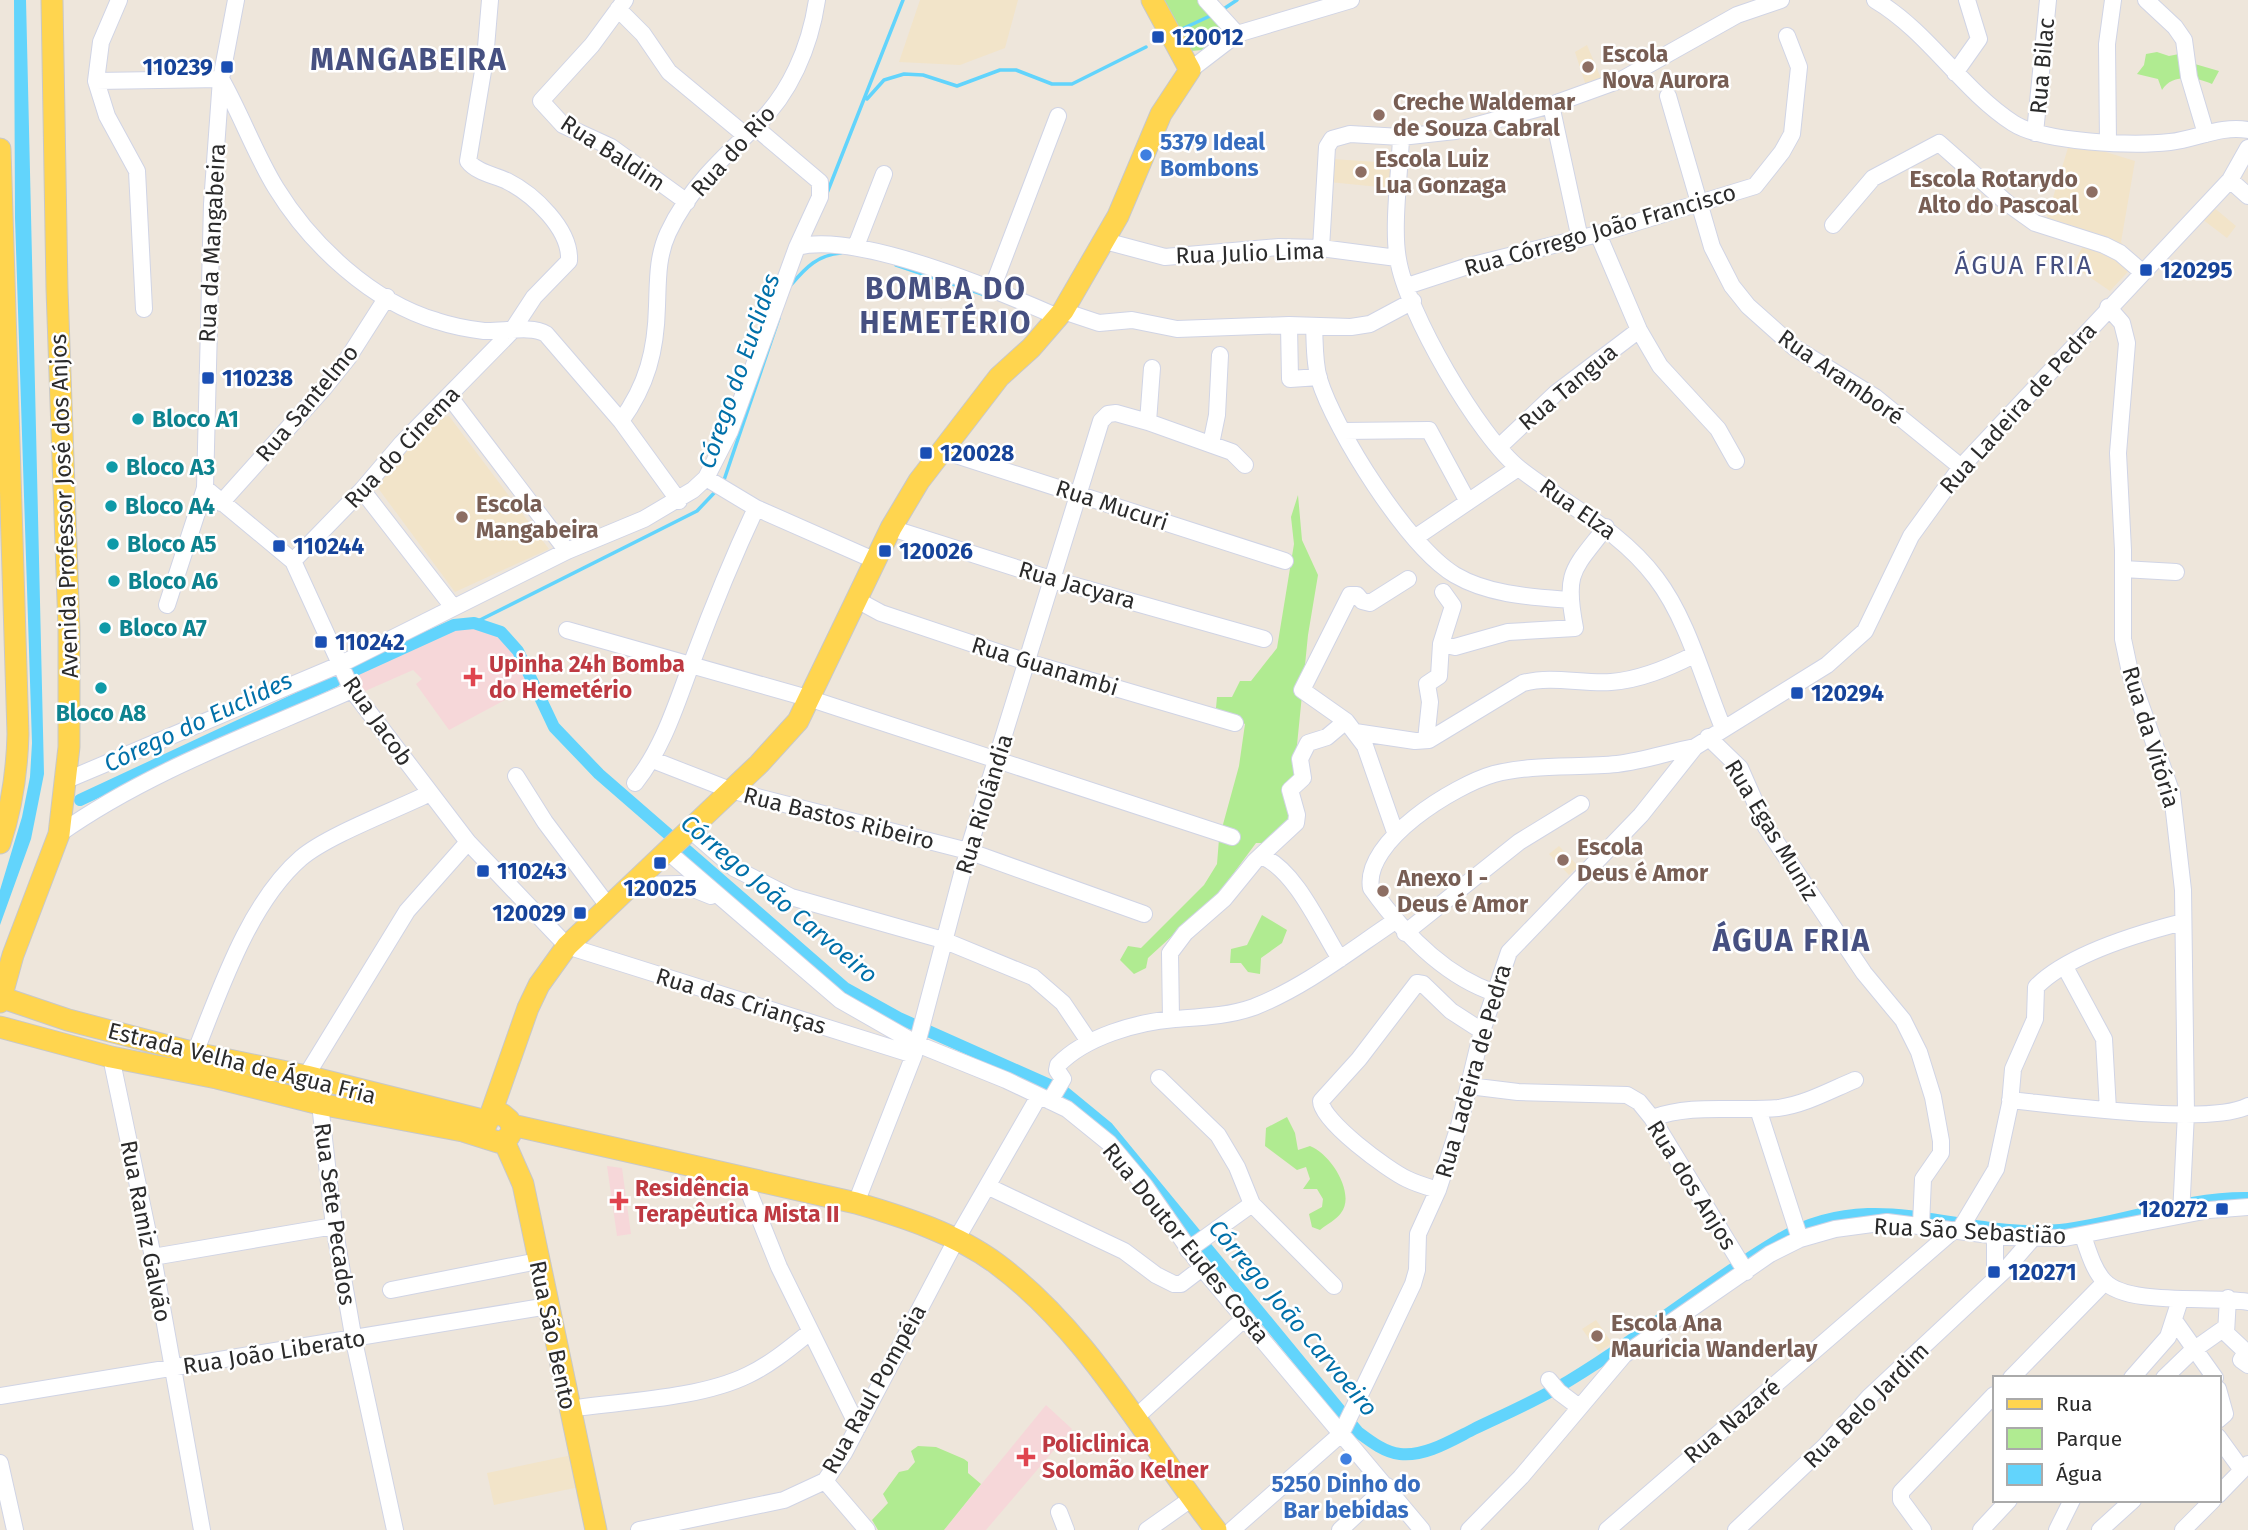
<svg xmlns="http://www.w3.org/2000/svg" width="2248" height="1530" viewBox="0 0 2248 1530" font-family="'Fira Sans',sans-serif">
<rect width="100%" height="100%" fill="#eee6db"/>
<path fill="#f2e4c9" d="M920,0H1018L1005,48L960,65L899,62Z
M1587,45L1603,83L1587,89L1575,52Z
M2070,141L2135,161L2121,242L2136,263L2110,291L2072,265L2089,236L2045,224Z
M1332,159L1392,163L1389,188L1329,182Z
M2212,206L2236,226L2227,238L2202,219Z
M449,416L549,549L455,592L375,484L438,418Z
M1559,846L1578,866L1569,875L1549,854Z
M1596,1320L1612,1343L1599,1352L1582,1329Z
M572,1455L579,1487L494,1505L487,1473Z"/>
<path fill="#f6d7d9" d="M477,625L500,634L510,644L531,686L449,730L416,684L422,679L413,670L363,692L356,674L435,635L454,628Z
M607,1166L622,1168L631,1234L617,1236Z
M1046,1405L1072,1429L986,1530H944Z"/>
<path fill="#b0eb91" d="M1162,0H1199L1221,29L1202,50L1191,51Z
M2157,52L2169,56L2179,54L2181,60L2219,71L2212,84C2197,77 2172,73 2162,90L2158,79L2137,74L2144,65L2146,54Z
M1298,495L1302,540L1318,575L1308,635L1294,775L1290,812L1293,832L1275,843H1256L1219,893L1148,958L1146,968L1134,974L1120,960L1128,946L1141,948L1204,885L1217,864L1219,839L1239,766L1245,724L1216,708L1217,697H1232L1240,681H1251L1277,648L1294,544L1291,517Z
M1262,915L1287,930L1282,943L1261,958L1260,974L1248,972L1241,963H1230L1231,949L1247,945Z
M1287,1117L1295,1133L1298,1150L1310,1146C1331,1154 1356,1194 1341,1213C1337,1219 1326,1225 1320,1230L1312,1227L1309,1214L1322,1207L1323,1199L1317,1189H1303L1310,1179L1306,1167L1297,1170L1265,1146L1266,1128Z
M918,1446L936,1447L964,1459L968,1462V1473L981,1484L944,1530H878L872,1520L888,1503L883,1494L899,1472L908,1470L915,1462L911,1451Z"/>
<path fill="#62d4fc" d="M14,0H26L44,774L31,839L0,925V890L22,817L30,777L32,743L15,218Z"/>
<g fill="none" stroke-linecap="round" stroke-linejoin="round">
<path stroke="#62d4fc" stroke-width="3.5" d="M1225,8L1237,0
M1182,29L1210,16
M867,99L884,80L904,74L923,75L957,86L1000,70H1016L1052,84H1072L1146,47
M827,193L903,0
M896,265L985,295
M791,285C806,267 818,255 841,253
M723,483L779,318
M474,623L697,511L716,491"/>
<path stroke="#62d4fc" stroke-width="12" d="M353,671L454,625L474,623L501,632L518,651L554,727L599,774L845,988L899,1018L1063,1091L1108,1128L1358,1432C1370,1441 1384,1452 1400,1454C1425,1457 1452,1440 1474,1429C1501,1416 1529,1404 1555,1389C1633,1344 1702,1285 1780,1239C1877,1183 1961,1240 2060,1230C2123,1223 2184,1197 2248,1198
M80,800L335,681"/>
<defs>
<path id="minor" d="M119,0L101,42L96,81L107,116L137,171L144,309
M625,0L592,45L541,101L563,125L611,147L687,202
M1206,0L1237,34
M1875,0C1929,32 1961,89 2013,123C2044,143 2134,146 2170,142C2197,139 2221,125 2248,130
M2146,0L2175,27L2184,40L2189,77L2206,134
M618,9L643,34L669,72L745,135
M1190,70L1237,34L1351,0
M1955,73L1979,39L1967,0
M96,81L221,79C241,114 255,154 276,188C311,245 372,302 437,321C452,326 468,329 484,331C502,332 532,325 546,334L621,421L679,501
M1668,96L1712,247L1732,286L1748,306L1795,348L1875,397L1961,467
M1551,105L1580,239
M755,127L820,182V197L797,247
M2035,133L2048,0
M1401,137C1400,170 1392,228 1398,259C1406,311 1479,437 1520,469C1567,506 1619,529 1656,578C1688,620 1703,680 1723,728
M2108,143L2107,44L2113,0
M2230,180L2248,196
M1833,225L1873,178L1939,143L2007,203L2035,223L2104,245L2120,253L2142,272
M1598,234L1639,330L1660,366L1718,429L1736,461
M1105,241L1165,257L1279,247L1321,248L1397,258
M856,246L884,174
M1321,248L1327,147L1332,139L1350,134L1401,137L1455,131L1551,105L1623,79L1737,15L1781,0
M1407,286L1465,267L1598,234L1755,186L1782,152L1792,134L1799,67L1787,36
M992,289L1058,116
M2108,307L2122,323L2127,343L2118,453L2123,550V639L2131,677L2172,794L2183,890L2186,1113L2181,1215
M1063,311L1099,323L1132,320L1177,329L1289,325L1351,327L1370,324L1413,301
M1289,325L1290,379L1319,377
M1314,326C1315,343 1314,362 1319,379C1335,431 1408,547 1455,575C1489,595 1532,597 1570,600
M449,396L567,551
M621,421C647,385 656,351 657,306C658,281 657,257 668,233C688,190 721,159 755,127C790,94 810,47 817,0
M1148,422L1152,368
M1343,431L1429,430L1468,502
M1211,444L1217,415L1220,355
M1499,447L1556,393L1639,330
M940,450L1285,561
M706,478L756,508L876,561
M205,488L293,561L352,690L468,842L567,946L914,1055
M362,490L453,607
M221,503L324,388L348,358L387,297
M891,528L1051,579L1264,639
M1416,537L1518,468
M293,561L362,490L402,443L511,332L534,297L569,261C571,229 533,194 507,181C494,175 476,172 468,161L485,59L490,0
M2123,569L2176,572
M857,600L881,613L1027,662L1235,723
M167,605L205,488L212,204L221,79L236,0
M567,630L811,699L1232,837
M1441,644L1455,647L1508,632L1575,628C1564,571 1573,570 1606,527
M1355,732L1415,741L1429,740L1523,683C1552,675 1581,684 1611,682C1640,680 1668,668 1694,655
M1708,737L1740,768L1766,827L1864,973L1903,1020L1919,1052L1933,1097L1941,1141V1153L1923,1179L1921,1225
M1426,740L1430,702L1427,684L1439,676L1441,644L1453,606L1443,592
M653,760L730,790L968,851L1144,914
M516,776L545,822L608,906
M67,780L339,665L567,551L644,519L693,490L706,478L730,431L797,247C857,231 999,291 1058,317
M635,783C665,745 677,701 694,657C713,606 733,557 756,508
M689,829L734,868L791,897L943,940L1033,977L1063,1003L1088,1040
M1395,832L1365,746L1346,721L1302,690L1350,595H1357L1362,601L1370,603L1408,579
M59,834C148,771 253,734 352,690
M667,851L840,1000L917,1044L1006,1080L1067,1109L1109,1143L1145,1186L1202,1268L1422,1530
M1263,857C1296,871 1321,929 1340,959
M632,885L681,884L711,896
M1405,933L1519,842L1581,804
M2065,967L2104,1039L2108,1110
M1495,993C1444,976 1401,930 1371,888C1363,841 1455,785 1494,774C1532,764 1577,768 1617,764C1643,761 1669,752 1695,747
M1171,1019L1170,953L1185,933L1224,899L1255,861L1296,823L1297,815L1290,790L1303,778L1300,759L1308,743L1327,737L1346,721
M195,1053C220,990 249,903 301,858C328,835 396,810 430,793
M111,1057L153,1257L202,1530
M306,1076L407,911L468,842
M1159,1078L1218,1135L1237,1167L1252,1204L1334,1286
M1469,1086L1518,1092L1627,1095L1639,1102L1652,1118L1746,1272
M2010,1100C2059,1105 2209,1126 2248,1106
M1050,1101L1063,1079L1057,1070L1058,1065C1085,1037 1136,1022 1175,1019C1201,1017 1229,1016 1254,1007C1305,987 1350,951 1395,921
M320,1104L334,1226L354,1341L395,1530
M1758,1109L1800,1239
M1652,1118C1693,1103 1735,1112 1778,1108C1804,1105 1831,1090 1855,1080
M742,1175L779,1267L858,1427
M989,1187L1124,1251L1156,1275L1174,1284H1181L1202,1268
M1438,1190C1428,1187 1417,1184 1407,1179C1388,1170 1321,1121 1321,1101L1359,1059L1417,983L1423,984L1451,1011L1482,1031
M856,1203L914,1055L968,851L1101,421L1108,414L1116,413L1148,422L1232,452L1245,465
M1959,1231L1996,1169L2010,1104L2013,1069L2035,1019L2036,987C2067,955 2140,933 2183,922
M1995,1236V1279
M2083,1236C2088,1250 2093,1269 2104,1281C2128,1307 2214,1295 2248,1302
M1188,1250L1252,1204
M153,1257L334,1226
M391,1290L538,1261
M2228,1298L2226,1333L2246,1352L2241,1360L2248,1365
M2174,1320L2215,1378
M2011,1378L2105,1282
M2132,1378L2168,1337L2180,1300
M2164,1378L2192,1351L2226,1327
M1549,1380L1559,1392L1579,1407
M2218,1389L2225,1414L2218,1420
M0,1396L548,1306
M568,1409C623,1401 699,1399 748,1375C771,1364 790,1348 810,1332
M1135,1418L1245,1318
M2218,1437L2242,1470
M0,1463L15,1530
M825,1481L867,1530
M2218,1495L2248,1464
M1059,1512L1066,1530
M639,1530L784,1500L825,1481L844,1453L956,1240L1039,1096
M1147,1530L1191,1499
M1232,1530L1341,1434L1384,1345L1413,1284L1417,1270L1418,1234L1438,1190L1459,1126L1482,1031L1509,952L1641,815L1695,747L1827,665L1865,631L1911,536L1961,467L2230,180L2248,148
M1340,1530L1387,1486
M1469,1530L1521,1477L1624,1355L1770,1254L1800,1239L1835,1229L1887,1222L2006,1237L2065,1238L2209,1210L2248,1207
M1607,1530L1954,1230
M1736,1530L1825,1446L1869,1397L2006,1269L2033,1238
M1923,1530L1901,1500V1492L1994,1395
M1981,1530L2009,1500
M2057,1530L2072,1500
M2100,1530L2133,1500
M2183,1530L2213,1500"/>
<path id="major" d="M0,149L18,734C17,772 12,807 0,843
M0,997L68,1020L195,1053L306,1076L486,1121
M0,1002L13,955L59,834L69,747V629L57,289L52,0
M0,1027L111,1057L217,1078L320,1104L463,1131L498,1142C510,1140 515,1131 509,1120L502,1114L490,1116L484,1129L487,1137
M490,1116L528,1008L539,985L567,946L759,764L798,721L891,528L919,481L999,377L1031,348L1063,311L1118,216L1161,114L1190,70L1152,0
M512,1125L856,1203C904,1217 957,1234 997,1264C1089,1332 1146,1441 1216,1530
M504,1141L523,1184L596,1530"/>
</defs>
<use href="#minor" stroke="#d0d4e5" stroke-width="18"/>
<use href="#major" stroke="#c8c8c8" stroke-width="23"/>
<use href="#minor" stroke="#fff" stroke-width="16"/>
<use href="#major" stroke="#ffd54f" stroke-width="21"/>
</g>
<g fill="#1a4fb4" stroke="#fff" stroke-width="2.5">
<rect x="1151" y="30" width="14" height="14" rx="3.5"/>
<rect x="220" y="60" width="14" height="14" rx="3.5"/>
<rect x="2139" y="263" width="14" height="14" rx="3.5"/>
<rect x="201" y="371" width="14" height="14" rx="3.5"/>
<rect x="919" y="446" width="14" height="14" rx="3.5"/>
<rect x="272" y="539" width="14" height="14" rx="3.5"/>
<rect x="878" y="544" width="14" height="14" rx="3.5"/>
<rect x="314" y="635" width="14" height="14" rx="3.5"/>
<rect x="1790" y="686" width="14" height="14" rx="3.5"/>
<rect x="653" y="856" width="14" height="14" rx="3.5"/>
<rect x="476" y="864" width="14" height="14" rx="3.5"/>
<rect x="573" y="906" width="14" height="14" rx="3.5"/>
<rect x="2215" y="1202" width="14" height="14" rx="3.5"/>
<rect x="1987" y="1265" width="14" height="14" rx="3.5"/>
</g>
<g fill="#8d6e63" stroke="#fff" stroke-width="2.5">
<circle cx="1588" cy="67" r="7"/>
<circle cx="1379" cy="115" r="7"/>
<circle cx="1361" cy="172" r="7"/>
<circle cx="2092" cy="192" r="7"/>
<circle cx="462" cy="517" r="7"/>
<circle cx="1563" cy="860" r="7"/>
<circle cx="1383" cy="891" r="7"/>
<circle cx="1597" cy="1336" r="7"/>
</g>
<g fill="#3f7fe0" stroke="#fff" stroke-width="2.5">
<circle cx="1146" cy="155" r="7"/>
<circle cx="1346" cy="1459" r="7"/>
</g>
<g fill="#0f9aa8" stroke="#fff" stroke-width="2.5">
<circle cx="138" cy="419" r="7"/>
<circle cx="112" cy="467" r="7"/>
<circle cx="111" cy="506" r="7"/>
<circle cx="113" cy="544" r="7"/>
<circle cx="114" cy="581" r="7"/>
<circle cx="105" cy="628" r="7"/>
<circle cx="101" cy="688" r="7"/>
</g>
<g fill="#e0444e" stroke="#fff" stroke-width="2.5">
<path d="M469.5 666.5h7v7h7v7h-7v7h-7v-7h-7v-7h7z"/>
<path d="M615.5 1190.5h7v7h7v7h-7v7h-7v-7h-7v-7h7z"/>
<path d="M1022.5 1446.5h7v7h7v7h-7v7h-7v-7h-7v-7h7z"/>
</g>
<g text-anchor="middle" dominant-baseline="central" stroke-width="5" stroke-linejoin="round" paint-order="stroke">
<g font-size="23" font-weight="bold" fill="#164399" stroke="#fff" text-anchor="start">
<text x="1172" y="37">120012</text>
<text x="213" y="67" text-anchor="end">110239</text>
<text x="2160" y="270">120295</text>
<text x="222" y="378">110238</text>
<text x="940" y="453">120028</text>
<text x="293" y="546">110244</text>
<text x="899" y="551">120026</text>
<text x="335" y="642">110242</text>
<text x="1811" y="693">120294</text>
<text x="497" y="871">110243</text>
<text x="660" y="888" text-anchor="middle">120025</text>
<text x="566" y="913" text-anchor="end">120029</text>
<text x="2208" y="1209" text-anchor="end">120272</text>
<text x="2008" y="1272">120271</text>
</g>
<g font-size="23" font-weight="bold" fill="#785e54" stroke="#fff" text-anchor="start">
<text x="1602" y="54">Escola<tspan x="1602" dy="26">Nova Aurora</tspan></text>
<text x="1393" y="102">Creche Waldemar<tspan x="1393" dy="26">de Souza Cabral</tspan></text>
<text x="1375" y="159">Escola Luiz<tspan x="1375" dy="26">Lua Gonzaga</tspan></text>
<text x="2078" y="179" text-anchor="end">Escola Rotarydo<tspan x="2078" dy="26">Alto do Pascoal</tspan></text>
<text x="476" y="504">Escola<tspan x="476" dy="26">Mangabeira</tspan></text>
<text x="1577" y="847">Escola<tspan x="1577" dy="26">Deus é Amor</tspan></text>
<text x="1397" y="878">Anexo I -<tspan x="1397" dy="26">Deus é Amor</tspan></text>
<text x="1611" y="1323">Escola Ana<tspan x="1611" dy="26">Mauricia Wanderlay</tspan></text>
</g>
<g font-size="23" fill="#2b2b2b" stroke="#fff">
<text transform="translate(2042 66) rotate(-85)">Rua Bilac</text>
<text transform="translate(733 151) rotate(-48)">Rua do Rio</text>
<text transform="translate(613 153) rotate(33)">Rua Baldim</text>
<text transform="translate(1600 230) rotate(-16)">Rua Córrego João Francisco</text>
<text transform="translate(212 243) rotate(-87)">Rua da Mangabeira</text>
<text transform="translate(1250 253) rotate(-2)">Rua Julio Lima</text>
<text transform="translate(1841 377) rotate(35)">Rua Aramboré</text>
<text transform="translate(1568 387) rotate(-40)">Rua Tangua</text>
<text transform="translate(307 403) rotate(-50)">Rua Santelmo</text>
<text transform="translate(2018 408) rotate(-48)">Rua Ladeira de Pedra</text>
<text transform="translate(402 447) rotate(-47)">Rua do Cinema</text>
<text transform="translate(1112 505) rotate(18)">Rua Mucuri</text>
<text transform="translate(64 506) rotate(-92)">Avenida Professor José dos Anjos</text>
<text transform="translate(1578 509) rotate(35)">Rua Elza</text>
<text transform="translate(1077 585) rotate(16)">Rua Jacyara</text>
<text transform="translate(1045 666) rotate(17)">Rua Guanambi</text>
<text transform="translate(378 721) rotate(55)">Rua Jacob</text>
<text transform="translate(2151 737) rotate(73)">Rua da Vitória</text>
<text transform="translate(984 804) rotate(-73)">Rua Riolândia</text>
<text transform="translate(839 818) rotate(14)">Rua Bastos Ribeiro</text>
<text transform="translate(1772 830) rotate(59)">Rua Egas Muniz</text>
<text transform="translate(741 1001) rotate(17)">Rua das Crianças</text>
<text transform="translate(242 1063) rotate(14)">Estrada Velha de Água Fria</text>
<text transform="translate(1473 1071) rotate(-74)">Rua Ladeira de Pedra</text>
<text transform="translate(1692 1185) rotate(58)">Rua dos Anjos</text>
<text transform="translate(335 1214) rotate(82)">Rua Sete Pecados</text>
<text transform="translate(146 1231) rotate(79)">Rua Ramiz Galvão</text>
<text transform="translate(1970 1231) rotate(3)">Rua São Sebastião</text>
<text transform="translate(1186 1243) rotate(51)">Rua Doutor Eudes Costa</text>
<text transform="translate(553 1335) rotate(78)">Rua São Bento</text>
<text transform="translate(274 1352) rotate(-9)">Rua João Liberato</text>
<text transform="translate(874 1389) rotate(-61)">Rua Raul Pompéia</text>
<text transform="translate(1866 1405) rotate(-45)">Rua Belo Jardim</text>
<text transform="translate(1732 1421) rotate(-40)">Rua Nazaré</text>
</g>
<g font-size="23" font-weight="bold" fill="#366cbe" stroke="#fff" text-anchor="start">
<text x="1160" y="142">5379 Ideal<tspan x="1160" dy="26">Bombons</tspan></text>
<text x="1346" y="1484" text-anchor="middle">5250 Dinho do<tspan x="1346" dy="26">Bar bebidas</tspan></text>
</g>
<g font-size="23" font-weight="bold" fill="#0d838f" stroke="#fff" text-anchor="start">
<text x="152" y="419">Bloco A1</text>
<text x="126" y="467">Bloco A3</text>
<text x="125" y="506">Bloco A4</text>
<text x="127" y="544">Bloco A5</text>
<text x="128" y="581">Bloco A6</text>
<text x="119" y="628">Bloco A7</text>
<text x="101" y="713" text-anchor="middle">Bloco A8</text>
</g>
<g font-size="23" font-weight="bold" fill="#be3a42" stroke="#fff" text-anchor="start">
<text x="489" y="664">Upinha 24h Bomba<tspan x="489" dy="26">do Hemetério</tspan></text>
<text x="635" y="1188">Residência<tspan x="635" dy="26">Terapêutica Mista II</tspan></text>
<text x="1042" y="1444">Policlinica<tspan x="1042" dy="26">Solomão Kelner</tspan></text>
</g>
<g font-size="24" font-style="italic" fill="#0070a9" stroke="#fff">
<text transform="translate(739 371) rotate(-71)">Córego do Euclides</text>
<text transform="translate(198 722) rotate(-25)">Córego do Euclides</text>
<text transform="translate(779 899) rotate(40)">Córrego João Carvoeiro</text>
<text transform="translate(1293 1318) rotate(50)">Córrego João Carvoeiro</text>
</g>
<g font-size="26" letter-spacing="2" fill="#465081" stroke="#fff">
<text x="2024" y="265">ÁGUA FRIA</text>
</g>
<g font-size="30" font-weight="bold" letter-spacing="2" fill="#465081" stroke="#fff">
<text x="409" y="60">MANGABEIRA</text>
<text x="946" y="289">BOMBA DO<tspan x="946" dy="34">HEMETÉRIO</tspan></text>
<text x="1792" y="941">ÁGUA FRIA</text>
</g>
</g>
<rect x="1993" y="1376" width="228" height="126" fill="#ffffff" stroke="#aaaaaa" stroke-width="2"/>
<rect x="2007" y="1399" width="35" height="10" fill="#ffd54f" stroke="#aaaaaa" stroke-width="2"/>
<text x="2056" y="1411" font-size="21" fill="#2b2b2b">Rua</text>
<rect x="2007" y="1428" width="35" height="21" fill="#b0eb91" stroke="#aaaaaa" stroke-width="2"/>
<text x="2056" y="1446" font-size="21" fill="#2b2b2b">Parque</text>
<rect x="2007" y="1464" width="35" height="21" fill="#62d4fc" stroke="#aaaaaa" stroke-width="2"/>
<text x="2056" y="1481" font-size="21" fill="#2b2b2b">Água</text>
</svg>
